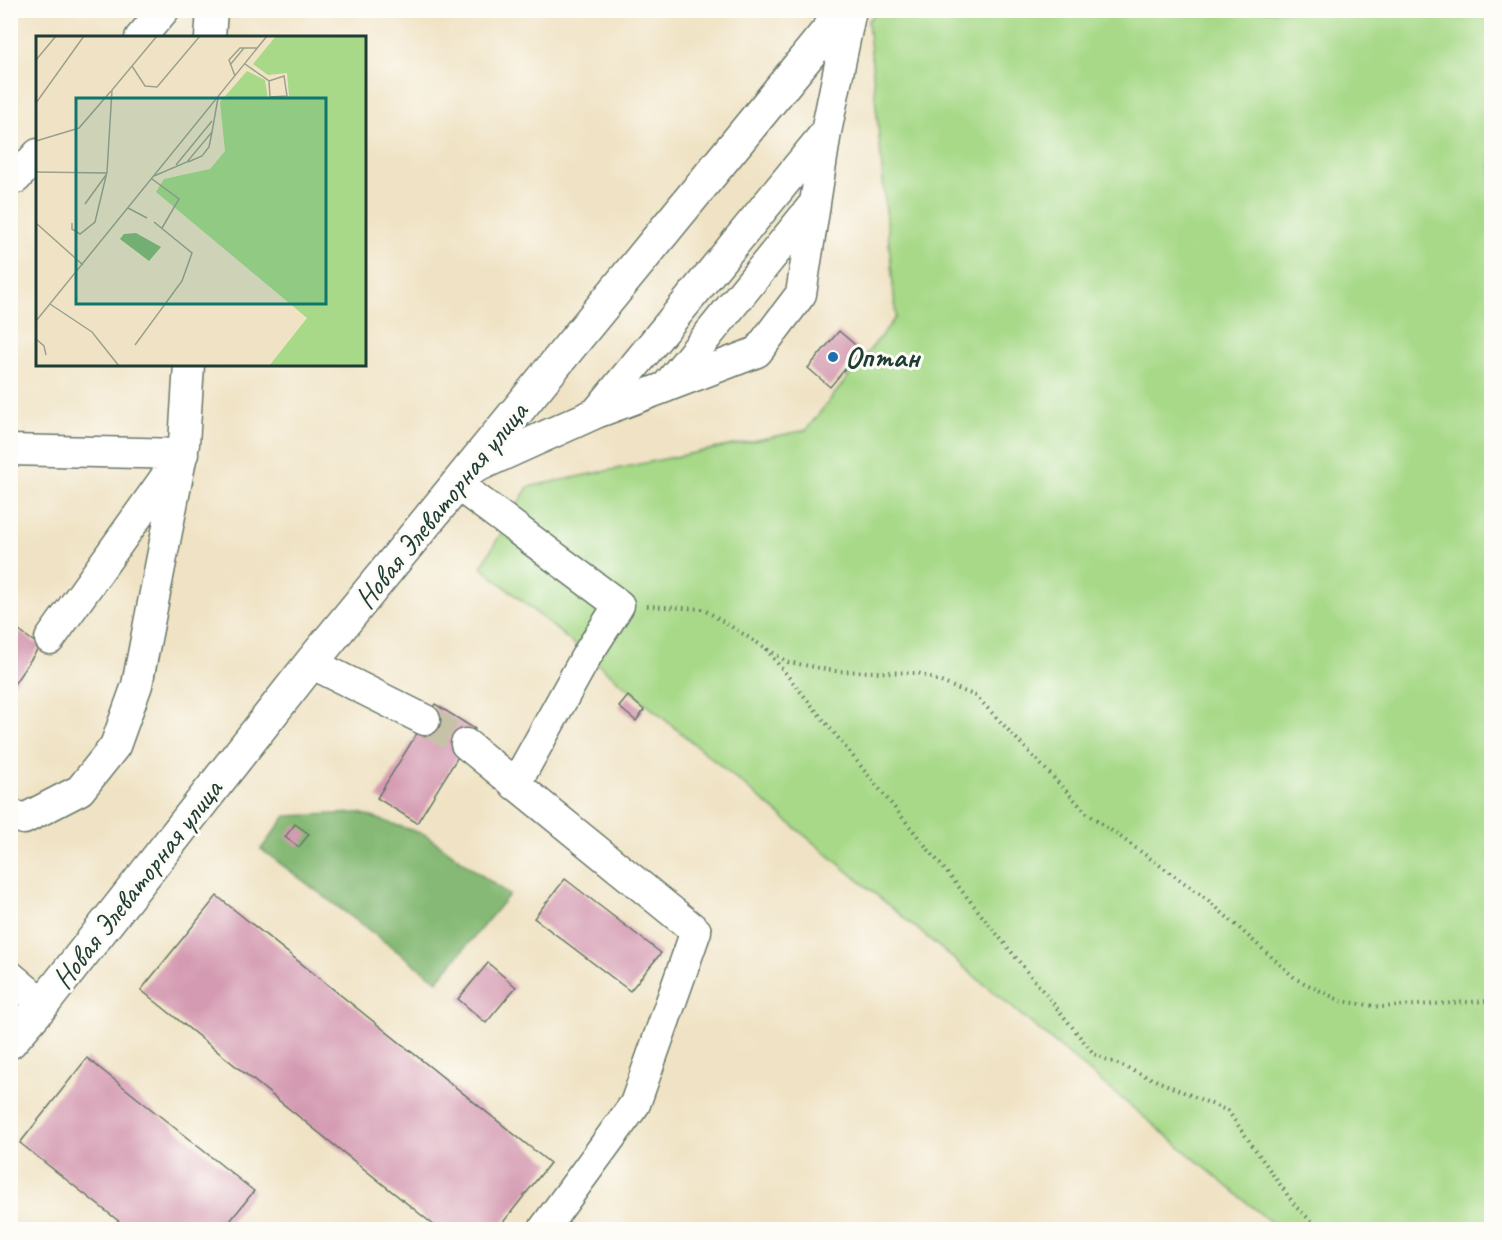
<svg xmlns="http://www.w3.org/2000/svg" width="1502" height="1240" viewBox="0 0 1502 1240" font-family="Caveat,sans-serif">
<rect width="100%" height="100%" fill="#fdfcf7"/>
<filter id="ink" filterUnits="userSpaceOnUse"><feTurbulence type="fractalNoise" baseFrequency=".0167" numOctaves="2"/><feDisplacementMap in="SourceGraphic" scale="12" xChannelSelector="R" yChannelSelector="G"/><feConvolveMatrix kernelMatrix="1 2 1 2 8 2 1 2 1" color-interpolation-filters="sRGB"/></filter>
<filter id="wash" filterUnits="userSpaceOnUse"><feTurbulence type="fractalNoise" baseFrequency=".008" numOctaves="4" result="noise"/><feDisplacementMap in="SourceGraphic" scale="24" xChannelSelector="R" yChannelSelector="G"/><feGaussianBlur stdDeviation="1.35" result="paint"/><feColorMatrix in="noise" values="0 0 0 0 0 0 0 0 0 0 0 0 0 0 0 0 0 1.4 0 .05"/><feComposite in="paint" operator="in"/></filter>
<g filter="url(#wash)">
<rect width="100%" height="100%" fill="#f0e3c5"/>
<path fill="#a7d988" stroke="#638b5e" stroke-width="1.5" d="M877,11H1491V1229H1279L481,567L528,487L806,430L896,317L868,21Z"/>
<path fill="#85b974" stroke="#527b54" stroke-width="1.5" d="M360,813L426,835L509,895L437,981L261,849L286,816Z"/>
<g id="blocks">
<path fill="#d49ab1" d="M839,331L861,350L830,387L808,368Z
M19,631L40,646L10,690V644Z
M628,696L644,710L636,721L619,707Z
M435,704L475,729L417,823L377,798Z
M295,824L309,834L299,847L285,837Z
M565,879L661,953L630,991L534,918Z
M217,896L550,1163L497,1230H440L141,990Z
M488,963L516,987L486,1023L458,999Z
M87,1058L254,1191L223,1230H130L20,1143Z"/>
</g>
</g>
<g filter="url(#ink)">
<use href="#blocks" fill-opacity="0" stroke="#687767" stroke-width="1.5"/>
<g fill="none" stroke-linecap="round" stroke-linejoin="round">
<path stroke="#c6c2a8" stroke-width="30" stroke-dasharray="30 15" stroke-linecap="butt" d="M425,720L466,744"/>
<defs>
<path id="minor" d="M140,38L164,10
M210,38L212,10
M10,180L16,178L38,154
M668,386L757,352L801,294L815,204
M596,413L826,132
M10,450L183,454
M470,470L596,413L666,387L815,203L826,132L851,10
M458,485L619,605L587,655L515,785
M50,639L177,461
M311,663L425,720
M466,744L696,931L635,1104L543,1230
M10,814L24,819L80,790L115,746L137,685L184,444L189,364
M10,976L43,1004"/>
<path id="major" d="M10,1042L43,1004L311,663L845,10"/>
</defs>
<use href="#minor" stroke="#687767" stroke-width="33"/>
<use href="#major" stroke="#687767" stroke-width="36"/>
<path stroke="#687767" stroke-width="4" stroke-dasharray="1.5 4.5" stroke-linecap="butt" d="M647,606L703,609L788,662L835,671L918,673L976,696L1087,813L1208,900L1296,979L1341,1001L1381,1007L1487,1001L1492,1002
M766,649L1094,1054L1228,1111L1296,1207L1321,1230"/>
<use href="#minor" stroke="#fff" stroke-width="30"/>
<use href="#major" stroke="#fff" stroke-width="33"/>
</g>
</g>
<circle fill="#1f6fb2" stroke="#fdfcf7" stroke-width="2" cx="833" cy="357" r="6"/>
<g text-anchor="middle" dominant-baseline="central" stroke-width="6" stroke-linejoin="round" paint-order="stroke">
<g font-size="30" font-weight="bold" fill="#1f3d34" stroke="#fdfcf7" text-anchor="start">
<text x="845" y="357">Оптан</text>
</g>
<g font-size="30" fill="#1f3d34" stroke="#fdfcf7">
<text transform="translate(441 505) rotate(-51)">Новая Элеваторная улица</text>
<text transform="translate(137 884) rotate(-52)">Новая Элеваторная улица</text>
</g>
</g>
<g transform="translate(36 36)">
<rect width="330" height="330" fill="#f0e3c5"/>
<path d="M240,0H330V330H233L271,282L120,156L128,143L174,133L189,115L184,66L211,35L229,44L232,63L253,60L251,37L232,39L217,28Z" fill="#a7d988"/>
<path d="M100,197L125,211L113,225L84,203L88,198Z" fill="#85b974"/>
<path fill="none" stroke="#9ca18b" stroke-width="1.5" d="M0,24L20,0M209,28L233,45L234,61L251,60L248,40L233,45M194,29L208,12M96,30L109,50L121,51L164,0M199,40L193,24L204,12H221M0,67L48,0M0,105L43,92L75,55M152,126L166,120L173,111L176,96M140,129L176,85M0,136L71,137M118,140L151,126L176,96L182,62M116,143L143,163L126,192M49,168L70,139M92,172L111,182M0,187L47,229M36,187V193L44,198L59,186L71,136L76,54L121,0M14,268L56,296L83,330M0,285L231,0M0,303L8,310L10,319M99,309L146,245L156,217L118,186"/>
<path fill="#0f766e" fill-opacity="0.15" stroke="#0f766e" stroke-width="3" d="M40,62H290V268H40Z"/>
<rect width="330" height="330" fill="none" stroke="#1f3d34" stroke-width="3"/>
</g>
<rect width="1502" height="1240" fill="none" stroke="#fdfcf7" stroke-width="36"/>
</svg>
